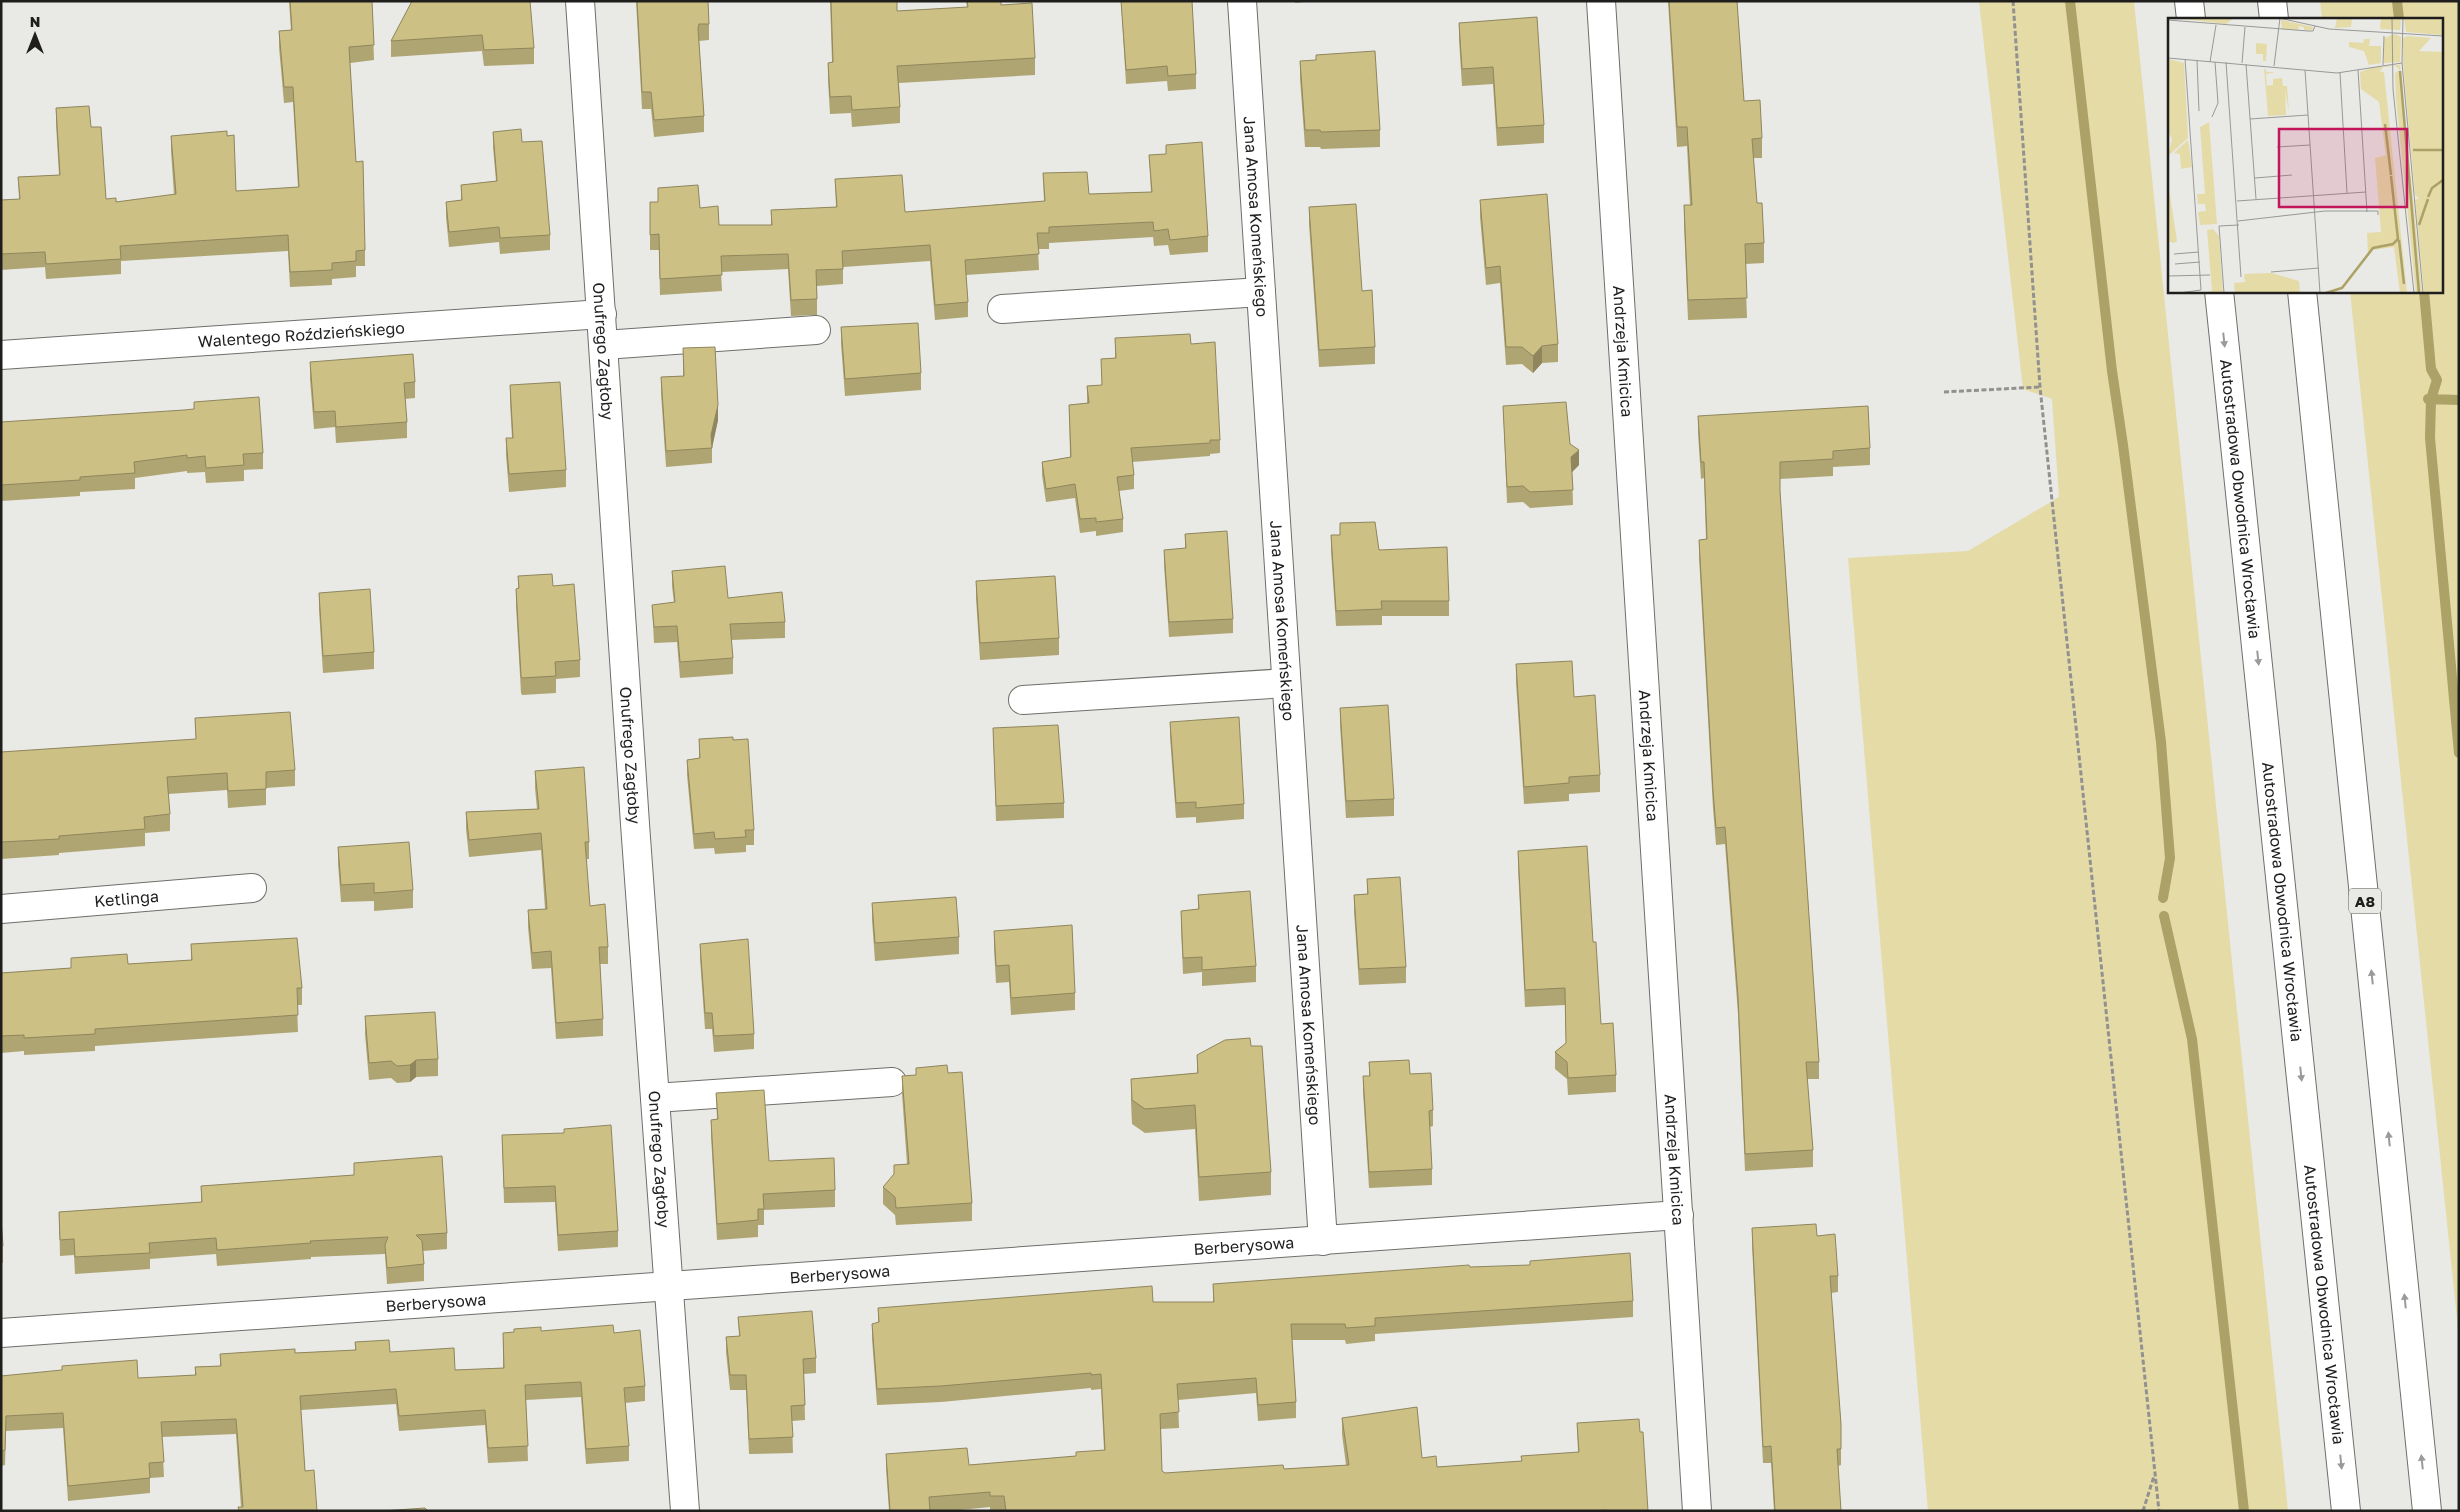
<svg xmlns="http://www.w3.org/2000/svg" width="2460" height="1512" viewBox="0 0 2460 1512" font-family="'Golos Text',sans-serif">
<rect width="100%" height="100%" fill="#e9e9e6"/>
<path fill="#e4dba7" d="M1979,1H2134L2288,1511H1928L1848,558L1968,551L2059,497L2052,399L2023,389Z
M2320,1H2459V1338L2350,291H2441V19H2322Z"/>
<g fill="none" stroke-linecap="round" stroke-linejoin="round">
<path stroke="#aca167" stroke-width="10" d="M2070,1L2112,371L2123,445L2161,742L2170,858L2163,898
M2397,1L2399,19
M2424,291L2431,369L2437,380L2431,399L2430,438L2459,753
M2428,399L2459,400
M2164,916L2192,1039L2244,1511"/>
<defs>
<g id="minor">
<path id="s1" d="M580,1L635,824L685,1511"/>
<path id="s2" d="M1242,1L1323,1241"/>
<path id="s3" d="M1601,1L1697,1511"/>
<path d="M1002,309L1261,292"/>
<path d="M604,345L816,330"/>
<path id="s4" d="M1,355L602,314"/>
<path d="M1023,700L1286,683"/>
<path id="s5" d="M1,909L252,888"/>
<path d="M655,1098L892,1082"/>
<path id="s6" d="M1,1333L1679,1215"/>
</g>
<g id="highway">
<path d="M2189,1L2191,19"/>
<path d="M2272,1L2274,19"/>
<path id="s7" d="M2219,291L2346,1511"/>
<path d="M2302,291L2427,1511"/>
</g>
</defs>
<use href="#minor" stroke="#6f6e6b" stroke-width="30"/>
<use href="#highway" stroke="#6f6e6b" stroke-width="30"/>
<path stroke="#92918f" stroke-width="3" stroke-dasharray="5 2.5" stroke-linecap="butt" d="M2013,1L2040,387L2159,1511
M1944,392L2040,387
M2143,1511L2154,1476"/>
<use href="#minor" stroke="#fff" stroke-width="28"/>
<use href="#highway" stroke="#fff" stroke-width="28"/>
</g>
<path fill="#afa572" d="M289,1H372L374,60L350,63L356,162L365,250V266H356V277L332,279V285L290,287L288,251L121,261V274L46,279L45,267L1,270V200L19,199L18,177L59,175L56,124V108L91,127L106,199L116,202L174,195L171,151V136H227L236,191L298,187L293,102L284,103L279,47V31H291Z
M412,1L534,48V64L484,66L482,51L391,57V41Z
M636,1H708L709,24V40L699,41L704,116V132L654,137L651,109H642Z
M830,1H897V11L967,7L966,1H1001V5L1035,58V75L899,83L900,107V123L852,127L851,113L830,114L828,80V63L832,62Z
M1121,1H1192L1196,74V89L1168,91L1167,81L1126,84Z
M1295,1H1313L1295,3Z
M1668,1H1737L1744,101L1762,138V158H1753L1757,203L1764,243V263L1745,264L1747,318L1688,320L1684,224V205H1690L1687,146L1677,147Z
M1459,23L1544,125V143L1497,146L1493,84L1462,86L1459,40Z
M1300,61L1380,130V147L1321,149L1320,147H1305L1300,79Z
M493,132L522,142L550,235V250L500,254L499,242L449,247L446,217V202L461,200V185L496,181L493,147Z
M1149,155L1208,236V252L1170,255L1168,245L1154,246L1153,237L1049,243V249H1038L1039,270L966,275L968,302V317L935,320L930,261L843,267V284L817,286V315L791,316L788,269L721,272L722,291L660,295L659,250H650V202L700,208L719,225H771V210L836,207L835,179L905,212L1044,201L1043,173L1089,194L1151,192Z
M1480,200L1558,344V362L1542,363L1533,373L1522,364L1506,365L1500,283L1486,285L1480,217Z
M1309,207L1362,291L1375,347V364L1319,367L1309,224Z
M841,327L921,373V390L845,396L841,344Z
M1115,338L1191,344L1220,440V453L1210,454V456L1132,462L1134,475V489L1119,491L1123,519V532L1096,536V531L1080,533L1075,498L1046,502L1042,475V462L1070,457L1069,405L1087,403V386L1102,385L1101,359L1115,358Z
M683,348L718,420L712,447V463L666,467L661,393V377L683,376Z
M310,362L415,382V398L405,399L407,422V438L336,443L335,427L314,429L310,379Z
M510,385L566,470V487L509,492L506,455V438H512L510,402Z
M1503,406L1570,444L1579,465L1572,472L1573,505L1530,508L1523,502L1507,503Z
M1698,416L1870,448V465L1833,467V476L1780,479V491L1819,1062V1079H1807L1813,1150V1167L1745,1171L1738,1014L1725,844L1716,845L1713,808L1699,557V540L1706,539L1704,478L1701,479L1698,433Z
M1,422L263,453V469L244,470V481L206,483L205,472L187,473V471L135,478V489L80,492V496L1,501Z
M1185,534L1233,619V633L1169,637L1164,565V550L1185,548Z
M1331,535L1379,550L1449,601V616H1382V625L1336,626L1331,551Z
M672,571L728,598L785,622V638L731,640L733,658V674L680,678L677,642L654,643L652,605L674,603L672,586Z
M518,576L553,586L580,660V677L556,679V693L522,695L521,693L516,606V589L518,588Z
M976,581L1059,638V655L980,660L976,598Z
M319,593L374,652V669L323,673L319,610Z
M1516,664L1574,697L1600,775V792L1569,794V801L1524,804L1516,682Z
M1340,708L1394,799V816L1346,818L1340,725Z
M195,718L295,770V786L266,788V805L228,808L227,790L168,794L170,814V831L145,833V846L59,853V855L1,859V752L196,740Z
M1170,722L1244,804V819L1196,823V817L1176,818L1170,737Z
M993,728L1064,803V818L996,821Z
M699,739L754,830V845H746V852L715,854L714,848L694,849L687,775V760L699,758Z
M535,771L589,842V859H586L590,906L608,947V964H600L603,1019V1036L556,1039L551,968L532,969L528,927V910L545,909L541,850L469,857L466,829V812L537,809L535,788Z
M338,847L413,890V908L374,911V901L341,902L338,864Z
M1518,851L1593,942L1601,1024L1616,1075V1092L1568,1095L1567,1079L1555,1069V1052L1566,1043L1565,1005L1525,1007L1518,868Z
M1367,879L1406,967V983L1359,985L1354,911V895L1367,894Z
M1198,895L1256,966V982L1202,986V972L1183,974L1181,926V911L1198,909Z
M872,903L959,937V954L875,961L872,920Z
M994,931L1075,993V1010L1011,1015L1009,982L996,983L994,948Z
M191,944L302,988V1005H297L298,1032L95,1046V1051L24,1055V1051L1,1053V973L71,968V958L128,964L191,960Z
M700,944L754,1034V1049L714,1052L712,1029H705L700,959Z
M365,1016L438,1059V1076L416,1077L410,1082L397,1083L391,1078L369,1080L365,1034Z
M1251,1046L1271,1172V1195L1199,1201L1195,1129L1145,1133L1132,1124L1131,1102V1079L1197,1073V1055Z
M1369,1062L1410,1074L1433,1110V1126L1430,1127L1432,1169V1185L1369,1188L1363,1092V1076H1369Z
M948,1073L972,1203V1221L896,1225L895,1215L883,1204V1187L907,1164L902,1094V1076Z
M716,1093L769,1161L835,1190V1207L764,1210V1225H758V1237L717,1240L711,1136V1120L717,1119Z
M502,1135L618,1231V1247L558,1251L555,1202L504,1203Z
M354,1163L447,1233V1249L423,1251L424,1264V1281L387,1284L385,1254L311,1257V1259L217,1266L216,1254L150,1259V1269L75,1274L74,1255L60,1256L59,1212L201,1202V1186L354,1175Z
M1,1219L3,1246V1263H1Z
M1752,1228L1817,1236L1838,1276V1292L1831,1293L1841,1424V1465L1838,1466L1841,1511H1774L1771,1463H1763L1752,1245Z
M1470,1267L1633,1301V1317L1375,1334V1341L1346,1344L1345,1340H1292L1296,1402V1418L1258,1421L1256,1393L1178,1400L1179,1428L1161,1429L1162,1471L1165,1473L1284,1469L1346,1465L1342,1434V1418L1422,1458L1437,1467L1521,1461L1578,1452L1577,1423L1648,1511H990V1507L950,1511H889L886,1469V1454L969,1465L1076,1456L1104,1450L1101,1389L1091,1390V1388L941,1402L877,1405L872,1339V1324L878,1323V1308L1153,1302H1213V1284Z
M738,1317L816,1358V1373L804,1374L805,1420L792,1421L793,1453L749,1454L746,1390H730L726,1352V1337L739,1336Z
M541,1331L614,1333L645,1386V1401L625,1403L629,1446V1461L586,1464L581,1397L526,1400L528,1461L488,1463L485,1425L399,1431L396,1404L301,1410L305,1471L241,1507L236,1434L162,1437L164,1477L150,1478V1493L68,1501L63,1428L6,1431L5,1465L1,1466V1376L138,1378L195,1375V1367L220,1366V1354L295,1353L355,1350V1342L390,1352L455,1370L503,1368V1333Z"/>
<path fill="#8f865d" d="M1542,346V363L1533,373V356Z
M718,405V420L712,448L711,435Z
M1579,450V465L1571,473V457Z
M416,1060V1077L410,1082V1065Z"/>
<path fill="#ccc085" stroke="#8f865d" d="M290,1H372L374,45L349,47L356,162L363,161L365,250L356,251V261L332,263V270L290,272L288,235L120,246L121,259L46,264L45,252L1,254V200L20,199L18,177L60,175L56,108L89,106L91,127H101L106,199L116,198V202L176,194L171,136L227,131V136L234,135L236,191L299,187L293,87H284L279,31L292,30Z
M412,1H530L534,48L484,50L482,35L391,41Z
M637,1H708L709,24H699L698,28L704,116L654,120L651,92H642Z
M831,1H897V11L968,7L967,1H1001V5L1032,3L1035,58L897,66L900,107L852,110L851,96L830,97L828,63L833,62Z
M1121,1H1192L1196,74L1168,76L1167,66L1126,70Z
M1669,1H1737L1744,101L1760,100L1762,138L1752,139L1757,203H1762L1764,243L1745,244L1747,298L1688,300L1684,205H1692L1687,127H1677Z
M1537,17L1544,125L1497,128L1493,67L1462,69L1459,23Z
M1375,51L1380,130L1321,132L1320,130H1305L1300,61L1316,60V55Z
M521,129L522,142L542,141L550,235L500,238L499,227L449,232L446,202L462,200L461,185L497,181L493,132Z
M1202,142L1208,236L1170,240L1168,229L1154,231L1153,222L1049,227V233H1037L1039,254L965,260L968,302L935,305L930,245L842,251L843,269L816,270L817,299L791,300L788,254L721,256L722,275L660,279L659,234L650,235V202H658V188L698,185L700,208L718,206L719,225H772L771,210L837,207L835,179L902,175L905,212L1045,201L1043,173L1087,172L1089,194L1152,192L1149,155L1166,154V145Z
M1547,194L1558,344L1542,346L1533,356L1522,347H1506L1500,266L1486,268L1480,200Z
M1356,204L1362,291L1372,290L1375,347L1319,350L1309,207Z
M918,323L921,373L845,379L841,327Z
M1190,334L1191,344L1215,342L1220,440H1210V443L1131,448L1134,475L1117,477L1123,519L1096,522V518L1080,519L1075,484L1046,489L1042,462L1071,457L1069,405L1089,403L1087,386L1102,385L1101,359L1116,358L1115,338Z
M715,347L718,405L711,435L712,448L666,451L661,377L684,376L683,348Z
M413,354L415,382L404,383L407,422L336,427L335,411L314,412L310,362Z
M560,382L566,470L509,474L506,438H513L510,385Z
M259,397L263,453L243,454L244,465L206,468L205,456L187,458V455L134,462L135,473L80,477V480L1,485V422L184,410L194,409V402Z
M1566,402L1570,444L1579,450L1571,457L1573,490L1530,492L1523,486L1507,487L1503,406Z
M1868,406L1870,448L1833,451V459L1780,462V491L1819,1062H1806L1813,1150L1745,1154L1738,997L1725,827L1716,828L1713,791L1699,540L1707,539L1704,462H1701L1698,416Z
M1375,522L1379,550L1447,547L1449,601H1381L1382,609L1336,611L1331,535H1340V523Z
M1227,531L1233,619L1169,622L1164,550L1186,548L1185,534Z
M725,566L728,598L782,592L785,622L730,624L733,658L680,662L677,626L654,627L652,605L675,602L672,571Z
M552,574L553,586L574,584L580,660L555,662L556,676L522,678L521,676L516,589L519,588L518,576Z
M1055,576L1059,638L980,643L976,581Z
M370,589L374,652L323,656L319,593Z
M1572,661L1574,697L1595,695L1600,775L1569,777V783L1524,787L1516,664Z
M1388,705L1394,799L1346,801L1340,708Z
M290,712L295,770L266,772V789L228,791L227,773L167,777L170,814L144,817L145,829L59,836V839L1,842V752L196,739L195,718Z
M1239,717L1244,804L1196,808V802L1176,803L1170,722Z
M1058,725L1064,803L996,806L993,728Z
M733,737V740L748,739L754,830H745L746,837L715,839L714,832L694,834L687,760L700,758L699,739Z
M584,767L589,842H585L590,906L605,904L608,947H599L603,1019L556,1023L551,951L532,953L528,910L547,909L541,833L469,840L466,812L539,809L535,771Z
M409,842L413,890L374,893V883L341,885L338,847Z
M1587,846L1593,942H1596L1601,1024L1613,1023L1616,1075L1568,1078L1567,1062L1555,1052L1566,1043L1565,988L1525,990L1518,851Z
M1400,877L1406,967L1359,969L1354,895L1368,894L1367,879Z
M1250,891L1256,966L1202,970V957L1183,958L1181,911L1199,909L1198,895Z
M956,897L959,937L875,943L872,903Z
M1072,925L1075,993L1011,998L1009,965L996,966L994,931Z
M297,938L302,988H297L298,1015L95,1029V1034L24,1038V1035L1,1036V973L71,968V958L127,954L128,964L192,960L191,944Z
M748,939L754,1034L714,1036L712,1013H705L700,944Z
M435,1012L438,1059L416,1060L410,1065L397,1066L391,1061L369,1063L365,1016Z
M1250,1038L1251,1046H1262L1271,1172L1199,1177L1195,1105L1145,1109L1132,1100L1131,1079L1198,1073L1197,1055L1225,1040Z
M1409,1060L1410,1074L1431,1073L1433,1110L1429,1111L1432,1169L1369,1172L1363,1076H1370L1369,1062Z
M947,1065L948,1073L962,1072L972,1203L896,1208L895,1197L883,1187L894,1174V1165L909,1164L902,1076L916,1075V1068Z
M764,1090L769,1161L834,1158L835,1190L763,1194L764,1209H758V1220L717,1224L711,1120L718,1119L716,1093Z
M611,1125L618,1231L558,1235L555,1186L504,1188L502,1135L564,1133V1129Z
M442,1156L447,1233L416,1235L422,1241L424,1264L387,1268L385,1245L388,1237L310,1241L311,1243L217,1250L216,1238L149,1243L150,1253L75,1257L74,1239L60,1240L59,1212L202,1202L201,1186L354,1175V1163Z
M1,1219L3,1246H1Z
M1816,1224L1817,1236L1835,1234L1838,1276H1830L1841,1424V1449H1837L1841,1511H1775L1771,1446L1763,1447L1752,1228Z
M1630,1253L1633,1301L1375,1318V1326L1346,1328L1345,1324H1291L1296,1402L1258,1405L1256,1378L1177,1384L1179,1412L1160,1414L1162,1471L1165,1473L1283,1465L1284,1469L1349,1465L1342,1418L1417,1407L1422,1458L1436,1456L1437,1467L1522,1461L1521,1456L1579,1452L1577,1423L1639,1419L1640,1432H1643L1648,1511H1607V1510L1591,1511H1006L1004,1496H990V1492L929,1497L930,1511H890L886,1454L967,1448L969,1465L1076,1456V1452L1105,1450L1101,1374L1091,1375V1373L941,1386L877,1389L872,1324L879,1322L878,1308L1152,1286L1153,1302H1214L1213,1284L1469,1265L1470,1267L1530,1265V1261Z
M812,1311L816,1358L803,1359L805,1405L791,1406L793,1437L749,1439L746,1375H730L726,1337L740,1336L738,1317Z
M613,1325L614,1333L640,1330L645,1386L624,1388L629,1446L586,1449L581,1382L525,1385L528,1446L488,1448L485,1410L399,1416L396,1389L300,1396L305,1471L314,1470L317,1511H239L238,1507H243L236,1419L161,1422L164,1462L149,1463L150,1478L68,1486L63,1413L6,1416L5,1450L1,1451V1376L62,1370V1366L137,1360L138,1378L196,1375L195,1367L221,1366L220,1354L295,1349V1353L356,1350L355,1342L389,1340L390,1352L454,1348L455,1370L504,1368L503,1333L514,1332V1329L541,1327V1331Z
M425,1508L428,1511H382Z"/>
<defs><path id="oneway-solid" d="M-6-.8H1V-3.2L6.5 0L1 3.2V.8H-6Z" transform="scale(1.25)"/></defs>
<g fill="#9a9a99">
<use href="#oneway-solid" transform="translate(2224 340) rotate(84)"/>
<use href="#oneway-solid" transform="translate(2258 658) rotate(84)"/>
<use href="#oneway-solid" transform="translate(2372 977) rotate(-96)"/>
<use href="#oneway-solid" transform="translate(2301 1074) rotate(84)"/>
<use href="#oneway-solid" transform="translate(2389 1139) rotate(-96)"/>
<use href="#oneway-solid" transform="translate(2405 1301) rotate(-96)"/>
<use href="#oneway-solid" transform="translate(2341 1462) rotate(84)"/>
<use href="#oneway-solid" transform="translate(2422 1462) rotate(-96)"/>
</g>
<g text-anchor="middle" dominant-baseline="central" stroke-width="5" stroke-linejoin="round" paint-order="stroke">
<rect fill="#e9e9e6" stroke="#5c5b59" stroke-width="1" x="2349" y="888.5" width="32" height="25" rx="4"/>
<g font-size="15" font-weight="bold" fill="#1f1e1d">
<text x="2365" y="901">A8</text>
</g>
<g font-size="16" fill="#1f1e1d" stroke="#e9e9e6">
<text stroke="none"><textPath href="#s2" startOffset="216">Jana Amosa Komeńskiego</textPath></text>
<text stroke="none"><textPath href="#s4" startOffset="301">Walentego Roździeńskiego</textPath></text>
<text stroke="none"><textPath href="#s1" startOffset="351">Onufrego Zagłoby</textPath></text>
<text stroke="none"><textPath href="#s3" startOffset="351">Andrzeja Kmicica</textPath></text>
<text stroke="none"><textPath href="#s7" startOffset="209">Autostradowa Obwodnica Wrocławia</textPath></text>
<text stroke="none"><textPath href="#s2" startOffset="621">Jana Amosa Komeńskiego</textPath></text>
<text stroke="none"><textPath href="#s1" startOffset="756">Onufrego Zagłoby</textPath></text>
<text stroke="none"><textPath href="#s3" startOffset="756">Andrzeja Kmicica</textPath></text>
<text stroke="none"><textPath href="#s5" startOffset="126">Ketlinga</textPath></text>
<text stroke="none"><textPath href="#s7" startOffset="614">Autostradowa Obwodnica Wrocławia</textPath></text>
<text stroke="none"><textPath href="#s2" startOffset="1026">Jana Amosa Komeńskiego</textPath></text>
<text stroke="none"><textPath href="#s1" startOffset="1161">Onufrego Zagłoby</textPath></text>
<text stroke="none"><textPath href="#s3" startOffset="1161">Andrzeja Kmicica</textPath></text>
<text stroke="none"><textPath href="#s6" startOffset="1246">Berberysowa</textPath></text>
<text stroke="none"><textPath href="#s6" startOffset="841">Berberysowa</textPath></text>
<text stroke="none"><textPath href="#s6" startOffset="436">Berberysowa</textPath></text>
<text stroke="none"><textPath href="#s7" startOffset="1019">Autostradowa Obwodnica Wrocławia</textPath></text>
</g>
</g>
<g transform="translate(2168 18)">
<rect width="275" height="275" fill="#e9e9e6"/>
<path d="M8,0H66L58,6ZM169,0H184L183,9L167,10ZM213,0H233L232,12L212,11ZM236,0H275V17L238,14ZM113,2H114L145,9L144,12H136V9L131,8L130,12L114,11ZM227,16L233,19L232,44L216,45V20ZM239,18L263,20L251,33L275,34V275H256L247,182L251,180L247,177L235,45V20ZM196,21H202L201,28H213V45L201,47L196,33L181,29V24L195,25ZM88,25L99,26L98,43H95V36H88ZM0,41L16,45L20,120L0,138L4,121L0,114ZM232,47L254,275H248L228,81L227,55L232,52L227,48L215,49L212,54H216L217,64L239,275H232L226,229L205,232L175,271L154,275L175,268L200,235L199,215L213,214L207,140L218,137L217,132L211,84L193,71L192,54L206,49ZM96,50L99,54H107L98,56L99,68L105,67V61L114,60L115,68H119L121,94L117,73L118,97L100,98ZM41,104L49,206L32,207L30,194L38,193L37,186H30L29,176H37L32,109ZM20,122L24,149L13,151L12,136L6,135ZM0,164L9,223L6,225L0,223ZM45,211L51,218L55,275H33L44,273L39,212ZM103,255L131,263L132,275H67L66,265L77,264L76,256Z" fill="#e4dba7"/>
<path fill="none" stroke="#aca167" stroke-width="2.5" d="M232,53L251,275M217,106L223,157M245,132H275M260,179L264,170L275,162M251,207L260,181M231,222L236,266M158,275L174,270L205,230L225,226L230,221L223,158"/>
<path fill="none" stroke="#989896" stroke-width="1" d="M111,0L161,11L275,18M224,0L225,71L246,275M235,0L234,45L255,275M0,2L140,13H145L147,8M0,40L169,55L234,45M29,42L31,93M42,44L48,7M58,44L73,259M74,45L77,9M78,46L88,181M215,47L216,18M106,48L112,0M137,52L152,275M190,52L199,194M172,55L179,175M44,99L50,85L47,44M82,101L140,97M109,129L142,127M87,160L124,157M69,183L198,174M70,203L157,193H210V197M6,236L31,234M7,246L32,244M103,254L151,250M0,258L42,257M11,275L33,272L17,41M56,275L51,208L71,207"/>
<path fill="#c2185b" fill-opacity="0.15" stroke="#c2185b" stroke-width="2.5" d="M111,111H239V189H111Z"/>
<rect width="275" height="275" fill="none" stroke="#1f1e1d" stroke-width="2.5"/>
</g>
<rect width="2460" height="1512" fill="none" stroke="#1f1e1d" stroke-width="5"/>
<g transform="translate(35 35)" stroke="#e9e9e6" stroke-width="4" paint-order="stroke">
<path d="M0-4L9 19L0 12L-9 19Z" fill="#1f1e1d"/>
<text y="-8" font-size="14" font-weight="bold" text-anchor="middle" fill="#1f1e1d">N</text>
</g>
</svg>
